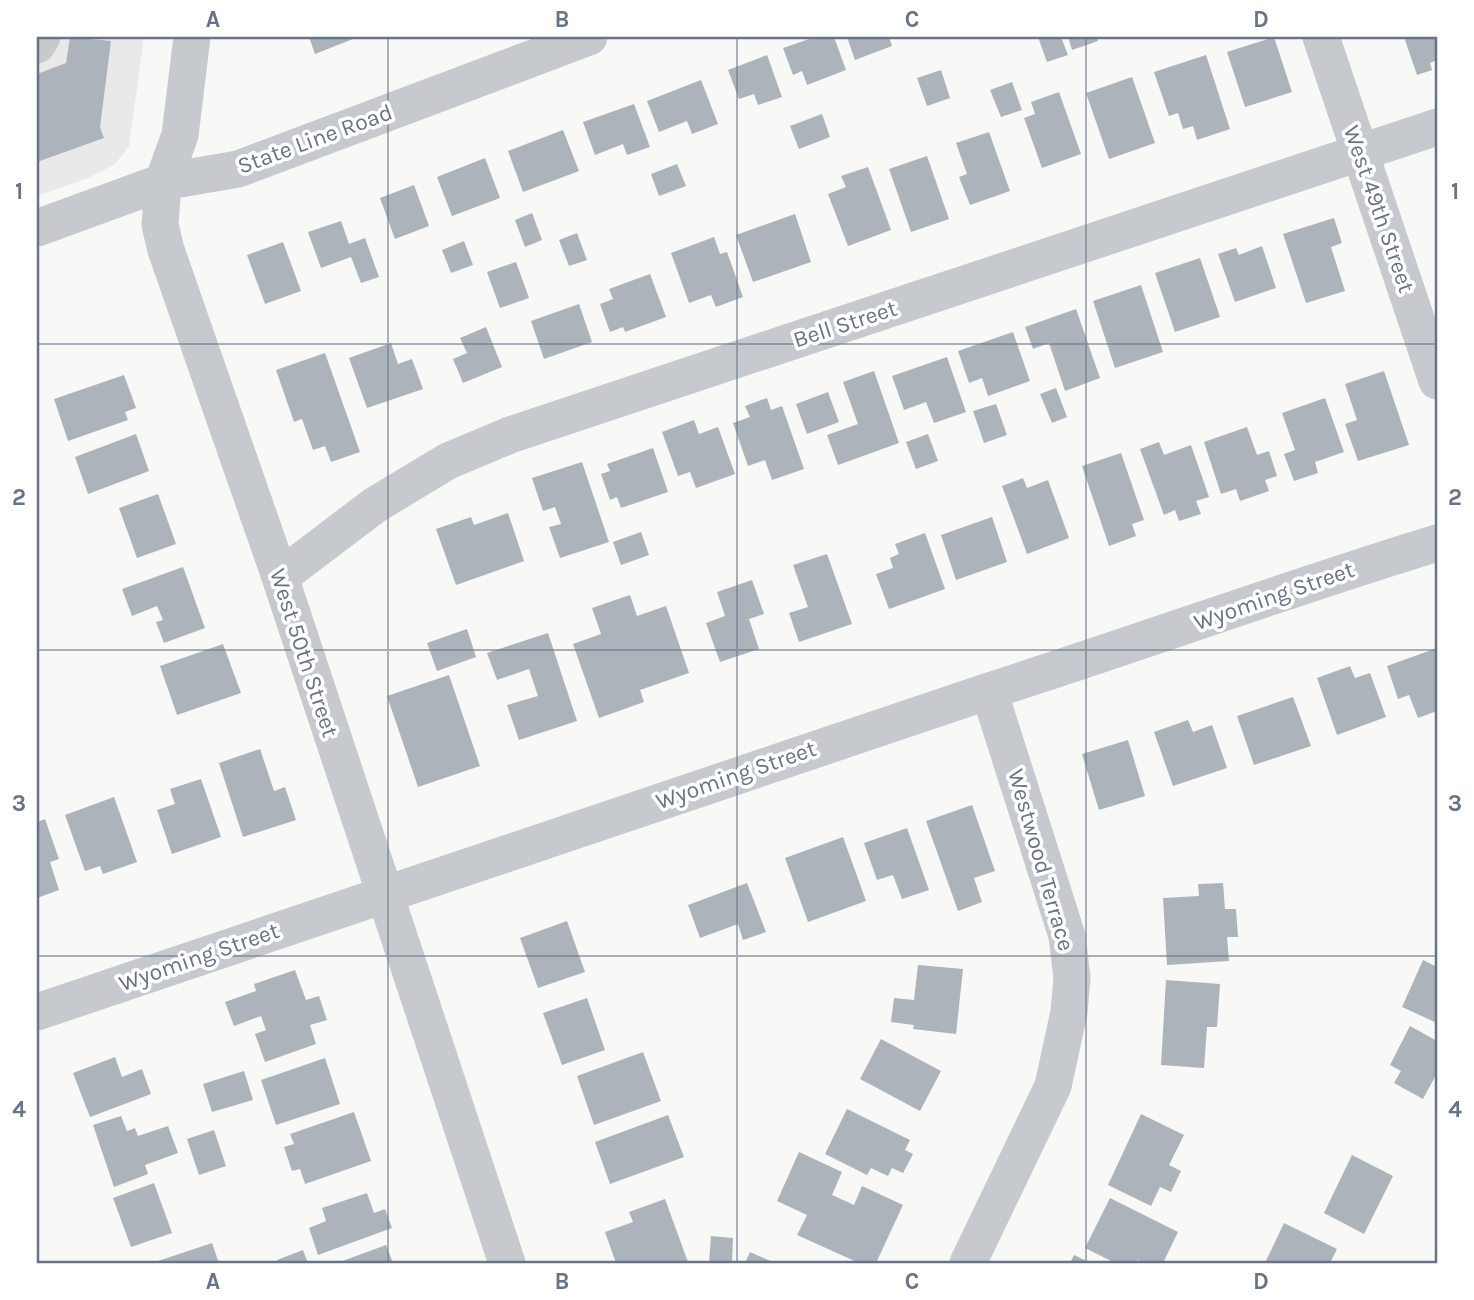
<svg xmlns="http://www.w3.org/2000/svg" width="1474" height="1300" viewBox="0 0 1474 1300" font-family="Karla,sans-serif">
<rect width="100%" height="100%" fill="#f8f8f6"/>
<path fill="#e9e9e9" d="M37,37H144L129,146L115,164L88,178L37,196Z"/>
<path fill="#adb3bb" d="M70,37L111,41L100,127L104,138L37,162V74L66,63Z
M309,37H358L315,54Z
M815,37H834L846,70L807,85L802,71L793,75L783,48Z
M847,37H889L892,46L855,60Z
M1038,37H1061L1068,55L1047,62Z
M1068,37H1097L1098,41L1072,50Z
M1274,37L1292,92L1245,107L1227,52Z
M1404,37H1437V60L1430,63L1432,70L1417,75Z
M767,55L782,97L758,105L754,94L739,99L728,70Z
M1206,55L1230,129L1197,140L1193,126L1183,129L1178,113L1169,116L1154,72Z
M941,70L950,98L927,106L917,78Z
M1132,77L1155,143L1109,159L1086,93Z
M701,80L718,124L692,134L687,121L659,132L647,101Z
M1012,82L1022,110L1001,117L990,90Z
M1059,92L1081,154L1042,168L1024,118L1035,114L1031,102Z
M634,104L650,147L627,155L623,144L595,155L583,122Z
M822,114L830,137L799,149L790,126Z
M563,130L579,171L523,192L508,151Z
M989,132L1010,191L970,205L959,177L967,174L956,143Z
M927,156L949,219L911,232L889,169Z
M485,158L500,198L452,216L437,177Z
M677,164L686,186L659,196L651,174Z
M868,167L891,230L848,246L828,194L846,187L841,176Z
M414,185L429,226L395,239L380,198Z
M532,213L542,240L525,247L515,220Z
M795,214L811,262L753,282L736,235Z
M1334,218L1342,243L1331,247L1345,291L1306,303L1283,234Z
M341,221L349,244L365,238L379,277L361,283L351,257L321,268L308,232Z
M577,233L587,260L569,266L559,240Z
M714,237L720,254L727,252L743,297L716,307L711,295L689,303L671,253Z
M464,241L473,265L451,273L442,250Z
M283,242L301,291L265,304L247,255Z
M1262,246L1276,288L1235,302L1218,254L1236,248L1239,255Z
M1200,258L1220,317L1175,332L1155,273Z
M516,262L529,298L500,308L487,272Z
M650,274L666,317L625,332L623,327L610,332L600,304L613,299L609,289Z
M1141,285L1163,352L1115,368L1093,301Z
M579,304L592,342L544,359L531,321Z
M1076,309L1100,378L1065,391L1049,343L1033,349L1025,327Z
M486,327L502,367L463,383L453,359L467,353L460,338Z
M1013,332L1030,381L988,396L982,378L969,383L958,351Z
M391,343L398,364L412,359L423,389L367,408L349,358Z
M325,353L360,452L331,462L325,446L313,450L302,419L294,422L276,370Z
M947,357L966,412L934,423L926,402L904,410L892,376Z
M874,371L899,443L838,465L827,435L858,424L843,382Z
M1384,371L1409,445L1358,461L1345,424L1357,420L1345,384Z
M124,375L136,408L125,412L128,420L68,441L54,399Z
M1056,388L1067,417L1052,423L1040,394Z
M828,392L839,422L807,434L796,404Z
M767,398L771,410L782,406L804,469L772,480L765,460L748,466L733,423L750,417L745,406Z
M1325,398L1344,452L1315,462L1318,473L1294,481L1284,454L1295,450L1282,413Z
M996,404L1007,435L984,443L973,411Z
M694,420L699,434L718,427L735,474L696,488L690,472L678,476L662,432Z
M1247,427L1257,455L1269,451L1277,476L1265,480L1269,491L1240,501L1236,489L1221,494L1204,442Z
M136,434L149,471L88,494L75,457Z
M928,434L938,461L916,469L906,442Z
M1159,442L1164,455L1191,445L1209,497L1196,501L1201,514L1179,521L1175,510L1164,515L1140,449Z
M653,448L668,492L621,508L617,497L610,500L601,474L610,471L607,464Z
M1121,453L1144,520L1132,524L1136,536L1109,546L1082,466Z
M582,462L609,542L560,558L549,527L561,524L555,507L543,511L532,478Z
M1023,478L1027,488L1048,480L1069,538L1027,554L1002,486Z
M158,494L176,544L137,558L119,508Z
M508,513L524,561L456,585L436,529L471,517L474,525Z
M992,517L1007,562L956,580L941,535Z
M641,532L649,555L621,565L613,542Z
M925,533L945,589L889,609L876,574L893,568L890,558L899,554L895,544Z
M827,554L852,624L799,642L789,613L808,607L793,565Z
M183,567L205,628L164,643L156,622L163,620L157,606L132,616L122,589Z
M752,580L764,614L749,619L759,649L720,662L706,623L725,616L717,592Z
M630,595L637,616L666,606L689,673L640,690L644,702L599,718L573,644L601,634L592,608Z
M467,629L476,657L437,671L427,643Z
M548,633L577,721L519,740L507,705L538,696L529,669L497,680L487,653Z
M223,644L241,693L177,715L160,666Z
M1437,648V711L1418,718L1409,695L1398,699L1387,666Z
M1350,666L1355,678L1370,673L1386,717L1337,735L1317,678Z
M449,675L480,766L418,787L387,696Z
M1293,697L1311,746L1254,765L1237,716Z
M1188,720L1193,732L1212,725L1227,768L1173,786L1154,732Z
M1128,740L1145,796L1099,810L1082,754Z
M260,749L274,791L285,787L296,820L243,837L219,763Z
M201,779L221,837L172,854L157,810L175,804L170,789Z
M114,797L137,862L103,874L100,866L85,871L65,815Z
M972,805L995,871L974,878L982,902L958,911L926,821Z
M45,819L59,859L50,862L59,890L37,898V822Z
M907,828L929,890L902,899L893,875L877,880L864,843Z
M843,837L866,901L808,922L785,858Z
M747,883L766,932L743,940L738,924L700,938L688,905Z
M1223,883L1225,909H1236L1238,937H1227L1229,961L1167,965L1163,898L1199,896L1198,884Z
M567,921L585,972L538,988L520,938Z
M1423,960L1437,967V1023L1402,1007Z
M918,965L963,969L956,1034L913,1029L914,1025L891,1022L894,998L914,1000Z
M295,970L306,1000L319,996L327,1020L310,1025L316,1044L265,1062L255,1034L266,1030L261,1016L234,1026L225,1002L256,991L254,984Z
M1166,980L1220,984L1217,1027H1207L1204,1068L1161,1065Z
M587,998L605,1050L562,1065L543,1013Z
M1410,1026L1437,1041V1073L1423,1099L1394,1083L1401,1071L1390,1065Z
M881,1039L941,1071L920,1111L860,1079Z
M643,1052L661,1101L594,1125L577,1076Z
M115,1057L122,1077L142,1069L151,1094L90,1117L73,1073Z
M325,1058L340,1104L276,1125L261,1080Z
M244,1071L253,1100L212,1112L203,1084Z
M847,1109L910,1140L905,1150L913,1154L903,1173L892,1168L888,1176L871,1168L867,1175L825,1154Z
M354,1112L371,1161L305,1184L300,1169L292,1171L284,1147L294,1144L290,1134Z
M1141,1114L1184,1135L1169,1165L1181,1171L1171,1192L1160,1187L1151,1206L1108,1185Z
M668,1115L684,1157L610,1184L595,1142Z
M121,1116L127,1131L135,1128L138,1136L168,1126L178,1153L145,1165L148,1174L114,1187L93,1125Z
M214,1130L226,1166L199,1175L187,1139Z
M799,1152L842,1172L832,1195L854,1205L862,1186L903,1205L876,1263H859L797,1235L807,1215L777,1201Z
M1352,1155L1393,1176L1364,1234L1324,1213Z
M154,1183L172,1233L131,1247L113,1198Z
M367,1193L374,1213L385,1209L392,1228L318,1255L309,1228L326,1221L322,1208Z
M1110,1198L1178,1232L1163,1263H1143L1138,1260L1136,1263H1115L1085,1248Z
M665,1199L688,1262L616,1263L605,1232L633,1222L629,1212Z
M1284,1223L1337,1249L1330,1263H1265Z
M711,1236L733,1238L732,1263H709Z
M212,1243L219,1263H152Z
M386,1245L393,1263H337Z
M303,1250L308,1263H278L277,1260Z
M750,1252L775,1263H745Z
M1074,1255L1091,1263H1070Z"/>
<g fill="none" stroke-linecap="round" stroke-linejoin="round">
<path stroke="#c6c9cd" stroke-width="37" d="M192,37L180,135L163,182L160,225L166,250L280,577L507,1263
M1321,37L1437,381
M37,45L42,37
M37,228L163,182L238,169L589,37
M280,577L375,505L448,461L510,435L1437,127
M37,1012L989,691C1139,643 1287,589 1437,543
M968,1263L1053,1086L1069,1012L1072,978L1067,936L989,691"/>
</g>
<path fill="none" stroke="#677387" stroke-width="2" stroke-opacity="0.55" d="M388,37V1263M737,37V1263M1086,37V1263M37,344H1437M37,650H1437M37,956H1437"/>
<g text-anchor="middle" dominant-baseline="central" stroke-width="7" stroke-linejoin="round" paint-order="stroke">
<g font-size="23" fill="#677387" stroke="#fff">
<text transform="translate(315 139) rotate(-20)">State Line Road</text>
<text transform="translate(1379 209) rotate(71)">West 49th Street</text>
<text transform="translate(845 324) rotate(-18)">Bell Street</text>
<text transform="translate(1274 596) rotate(-19)">Wyoming Street</text>
<text transform="translate(304 653) rotate(72)">West 50th Street</text>
<text transform="translate(736 775) rotate(-19)">Wyoming Street</text>
<text transform="translate(1041 860) rotate(74)">Westwood Terrace</text>
<text transform="translate(199 957) rotate(-19)">Wyoming Street</text>
</g>
</g>
<rect width="1474" height="1300" fill="none" stroke="#ffffff" stroke-width="77"/>
<rect x="38" y="38" width="1398" height="1224" fill="none" stroke="#677387" stroke-width="2.5"/>
<g font-size="23" text-anchor="middle" font-weight="bold" fill="#677387">
<text x="213" y="27">A</text>
<text x="562" y="27">B</text>
<text x="912" y="27">C</text>
<text x="1261" y="27">D</text>
<text x="19" y="199">1</text>
<text x="1455" y="199">1</text>
<text x="19" y="505">2</text>
<text x="1455" y="505">2</text>
<text x="19" y="811">3</text>
<text x="1455" y="811">3</text>
<text x="19" y="1117">4</text>
<text x="1455" y="1117">4</text>
<text x="213" y="1289">A</text>
<text x="562" y="1289">B</text>
<text x="912" y="1289">C</text>
<text x="1261" y="1289">D</text>
</g>
</svg>
